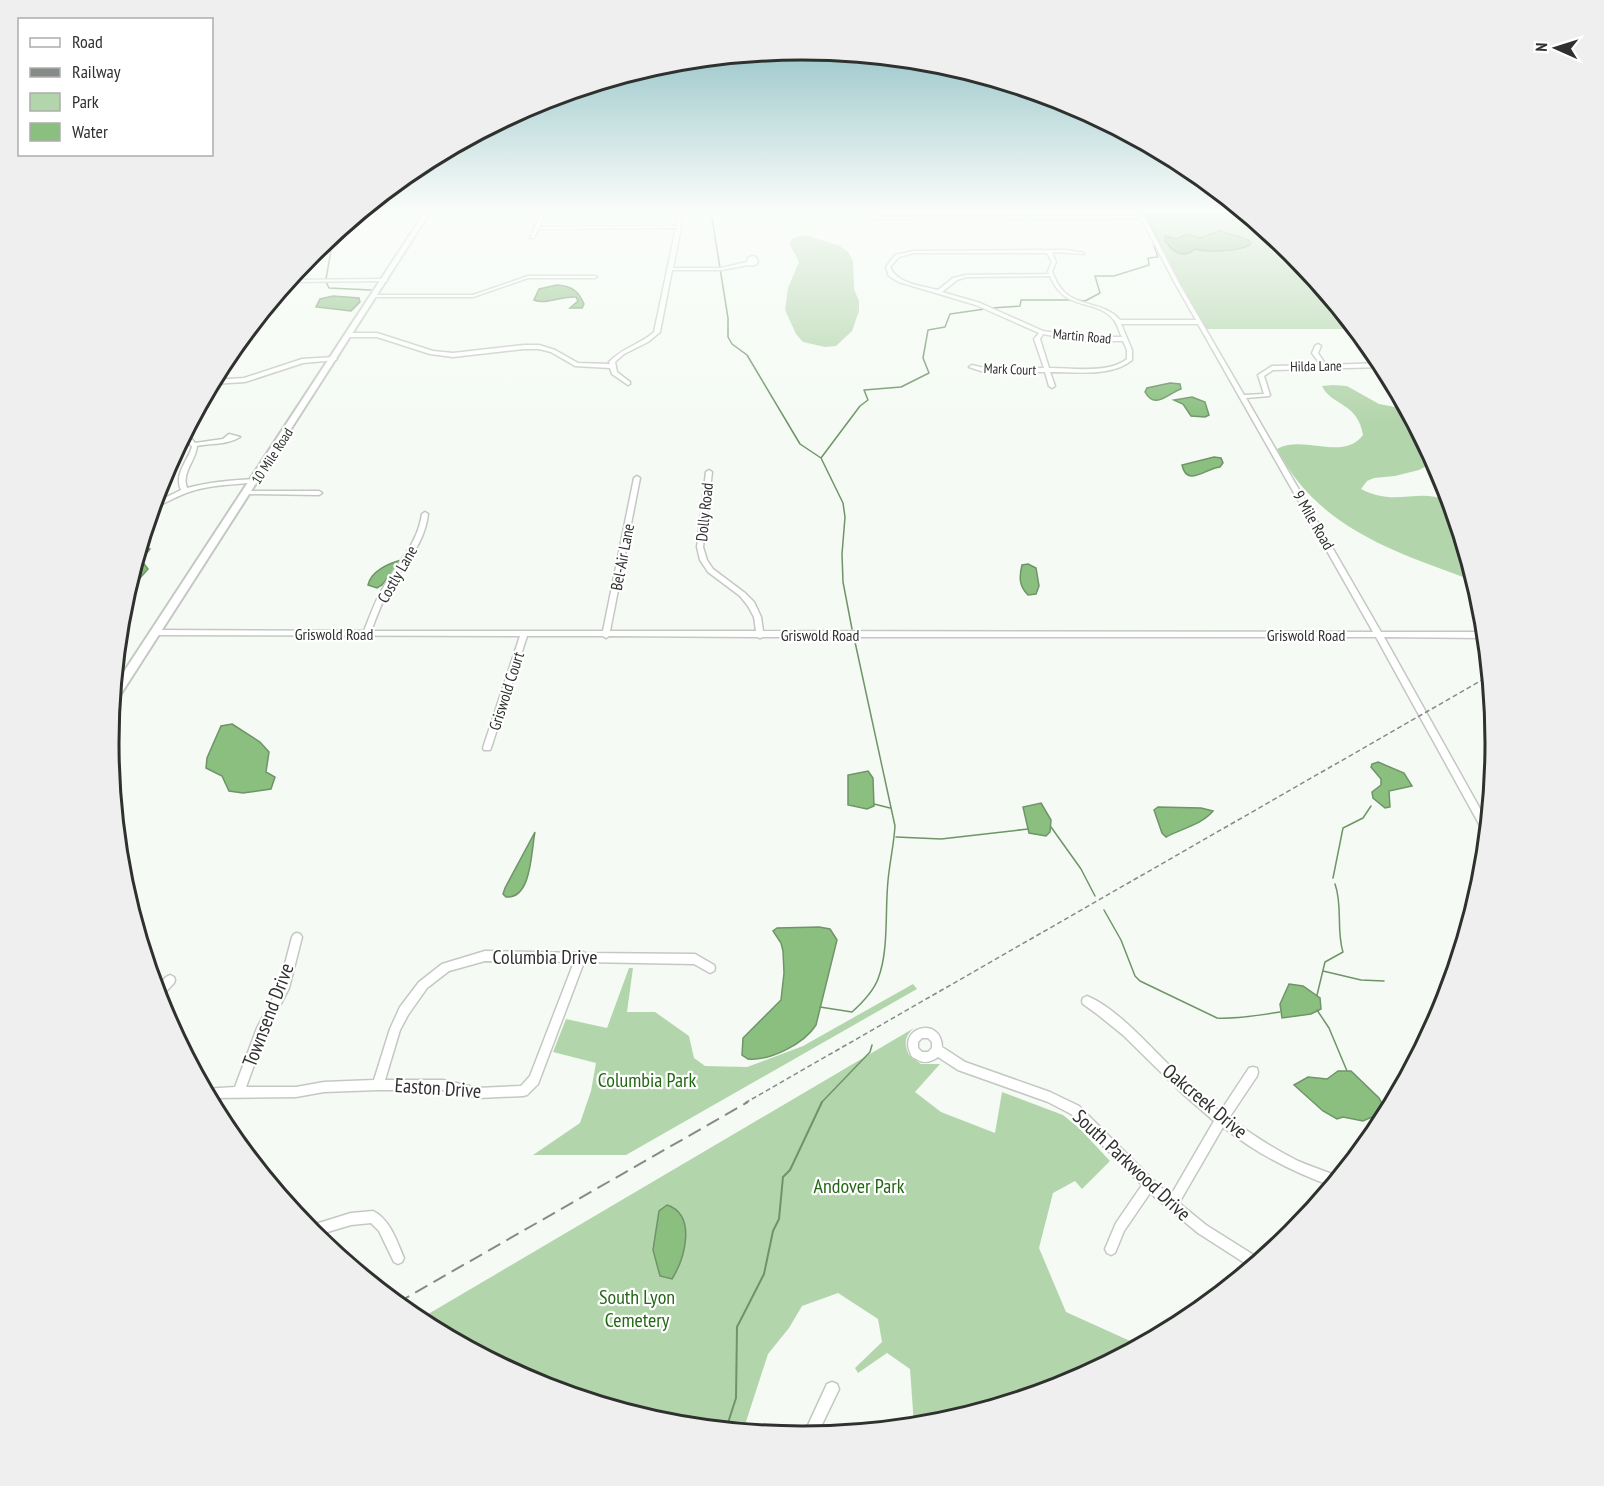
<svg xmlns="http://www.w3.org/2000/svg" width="1604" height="1486" viewBox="0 0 1604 1486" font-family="'PT Sans Narrow',sans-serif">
<rect width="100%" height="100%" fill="#f5fbf4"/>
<path fill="#b3d5ac" d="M1243,212L1293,253L1355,329H1206L1141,213Z
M805,235L840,246L848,252L853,261L854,289L859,301V311L852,331L836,346L825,347L803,342L796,334L785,310L788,288L799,262L789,243L793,238Z
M1333,385L1347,386L1379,404L1406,409L1434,462L1419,470L1395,476L1374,478L1367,481L1361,489C1395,507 1416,488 1447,500L1452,509L1474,581C1396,552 1318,529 1277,449C1303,434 1343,462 1363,435C1358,402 1331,406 1322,386Z
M629,968H633L627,1012H655L689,1036L694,1058L705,1066L747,1067L803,1046L913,984L917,989L626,1155H533L580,1123L591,1091L596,1063L553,1052L566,1019L607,1028Z
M914,1028C904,1037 904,1044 909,1055L921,1064H940L915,1092L941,1112L995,1133L1002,1092L1063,1115L1079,1128L1110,1161L1082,1189L1075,1181L1053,1193L1039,1248L1066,1312L1139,1345L1067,1384L937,1423L914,1425L910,1369L887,1353L858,1373L855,1368L882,1342L878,1319L838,1293L802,1306L789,1328L768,1354L743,1431L666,1423L536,1384L418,1320Z"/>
<path fill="#8abf80" stroke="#6f9468" stroke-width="1.5" d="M1220,231L1249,240L1251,244C1241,252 1207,252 1195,249C1182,260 1173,251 1165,241V236L1177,239L1187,234L1200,238Z
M557,285C574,286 579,293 584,304L582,308H570L578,301L576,297C562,296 545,305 534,300L539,289Z
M333,296L359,298L360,302L351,311L316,307L320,299Z
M1170,383L1180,384L1181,389C1167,394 1155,410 1145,392L1147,388Z
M1192,397L1205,402L1209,415L1205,417L1191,416L1183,404L1174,400Z
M1214,457L1221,458L1223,463L1220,467C1206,468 1187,488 1182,465Z
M141,545L150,549L141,560L148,569L126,594Z
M402,560L382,585L377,588L368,585C371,571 389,563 402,560Z
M1028,564L1036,568L1039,586L1036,594L1028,595C1019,586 1019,577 1022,565Z
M232,724L260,742L269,752L266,772L275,777L271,789L243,793L229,791L222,776L206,768L207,758L221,726Z
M1378,762L1404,773L1412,786L1389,791L1390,807L1385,808L1373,798L1372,792L1381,785V779L1371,767L1372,764Z
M868,771L873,778L874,806L867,809L848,805V775Z
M1041,803L1051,820L1050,832L1046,836L1029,833L1023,807Z
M1158,807L1201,808L1213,811C1201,825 1183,828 1166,837L1162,833L1154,810Z
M535,832C531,851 532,899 506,897L503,894L505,888Z
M819,927L830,929L837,940L816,1025C804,1044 770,1061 748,1059L742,1055L743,1038L781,1000L784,973L783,951L781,943L773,931L777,928Z
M1289,984L1303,986L1320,998L1321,1009L1311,1014L1282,1018L1280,1004Z
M1338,1071H1351L1379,1098L1386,1111L1363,1121L1343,1117L1337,1119L1323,1111L1294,1085L1308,1077L1327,1079Z
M667,1205C697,1215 685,1258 672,1279L660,1276L653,1250L659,1211Z"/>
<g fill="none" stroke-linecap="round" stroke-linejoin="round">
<path stroke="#6f9468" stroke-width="1.5" d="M711,212L728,318V337L732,344L747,355L800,444L821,458L843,503L845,517L842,554L843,582L852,629
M1158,212L1147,218L1161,246
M326,279L333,239L338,231
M326,282L329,288L371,290
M1077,300L1085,301L1100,293L1095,276H1114L1149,265L1148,258L1158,257L1154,246
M992,308L1020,306L1021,300H1070
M821,458L860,406L868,400L864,390L901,387L929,373L923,358L928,330L945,327L950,314L985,309
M874,804L890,808
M1051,827L1081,869L1095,896
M896,837L941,839L1028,829
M1333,878L1343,828L1363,818L1371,806
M1104,910L1121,940L1135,976L1140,981L1217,1018C1234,1019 1262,1015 1280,1012
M1323,971L1361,980L1384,981
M1317,995L1325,962L1343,952C1336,930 1343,906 1335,884
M820,1007L852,1012C862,1003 873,992 878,979C890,948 884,905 889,872C891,856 894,842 895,826L855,642
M1317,1010L1329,1028L1347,1071
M821,1103L870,1052L872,1045"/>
<path stroke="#6f9468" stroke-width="2" d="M726,1429L736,1398L737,1327L764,1274L773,1231L779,1219L783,1177L790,1170L822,1102"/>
<defs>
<path id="minor" d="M541,212H545L539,227L677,226V217L672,212H677L681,217V227L673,268H721L747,262L748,258L752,256L756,257L758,262C756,266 752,266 748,265L721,270H672L660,332L648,342L624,354L615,362L617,372L630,382V384L628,385L612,374L610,368L575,366L551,352L539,349H524L453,357L430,354L377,337H349L346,335L349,333H377L433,351L453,353L524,345H539L555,350L578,363L610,364L609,362C622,348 641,344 654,332L676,228L538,229L534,238H530Z
M869,212H873L874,215L878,217L1140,216L1138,212H1142L1180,285L1244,395L1264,394L1258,375L1272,366L1321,365L1312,353L1315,346L1318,344L1321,346L1318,353L1326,365L1382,363L1383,367L1273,370L1264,376L1270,395L1269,396L1246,398L1381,632H1485V638L1384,637L1488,823L1487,834L1484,833L1376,637H763L760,638L757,637L609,636L606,638L603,636H527L491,748L490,750H484L483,748L520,636L153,635L152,633L153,631L156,630L364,631C370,616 375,601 383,588C398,561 417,546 422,514L425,512L428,514C424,546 405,562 390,588C382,601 377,616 371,631H603L634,478L637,476L640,478L610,631H756L754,617L748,606L740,596L708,572L700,560L697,547L706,472L709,470L712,472L703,547L707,560L713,569L745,593L754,602L761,617L763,631L1373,632L1198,324H1121L1132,350V360C1112,377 1075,372 1050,372L1055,386L1052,388L1049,386L1045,372H984L969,367L972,365L984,368H1044L1034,339L1039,333L976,305L899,282L889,276L886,267L895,255L914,251L1067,250L1084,253V254L1052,252L1056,262L1052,271C1055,279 1058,286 1064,292C1080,307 1104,302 1120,320H1196L1176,285L1141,218L878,219L870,217ZM914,253H1047L1052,262L1048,271L1049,274L966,275L953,278L938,290C922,286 897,284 890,267L899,257ZM1050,276C1065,313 1095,297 1114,320C1118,325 1119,332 1122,337H1081L1043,331L980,303L942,292L957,280L966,277ZM1043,334L1081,341H1123L1127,350V359C1109,374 1072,368 1049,368L1040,339Z
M528,276H595L597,277L595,278H528L473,297H374L372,296L374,295H473Z
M387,279V281H385L287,282L290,280Z
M1352,329H1355L1360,335H1357L1352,331Z
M334,357L337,359L336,360L303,363L245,382L212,384L213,380L244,378L302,359Z
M229,434L240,437C228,445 211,443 197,446C196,461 181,472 187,488C210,482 232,480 256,479L259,481L258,482C236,485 214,484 192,491C178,495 165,504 152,508L154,503L181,490C174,474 187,462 192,447L187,440L182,439L184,435L191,438L195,443L223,439Z
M248,491H319L322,493L319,495L246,494V492Z
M297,933L300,934L302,937L289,988L265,1035L246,1087H296L324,1082L374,1080L390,1029L400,1007L419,982L442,964L485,951L578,953L581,951L585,953L695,954L714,965L715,968L714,971L710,973L694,964L584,962L538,1084L527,1095L523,1096L478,1098L443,1090H378L324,1092L296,1097L209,1098L204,1089L235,1087L257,1028L279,987L292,937L294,934ZM485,961L574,962L530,1076L521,1086L478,1088L443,1080H385L400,1030L408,1015L427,988L449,971Z
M170,975L174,977L175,980L174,983L159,999L155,989L166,977Z
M1087,996C1115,1008 1141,1037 1162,1058C1181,1077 1200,1095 1220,1112L1249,1068L1253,1067L1257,1068L1258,1072L1257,1076L1229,1118C1251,1134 1274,1149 1298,1161C1312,1167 1325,1171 1339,1177L1332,1186C1292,1172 1256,1153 1223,1127L1179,1203L1206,1225L1260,1259L1251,1267L1198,1233L1150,1193L1124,1231L1115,1253L1111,1255L1107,1253L1105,1249L1116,1223L1142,1185L1071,1114L1048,1102L958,1070L938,1057C931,1062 924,1064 916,1059C912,1057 911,1056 910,1052C899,1027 941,1016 942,1047L965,1062L1050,1092L1079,1106L1159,1186L1171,1195L1214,1121L1183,1094L1123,1035L1097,1014L1083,1004L1082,1001L1083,998ZM922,1038H928L932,1042V1048L928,1052H922L918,1048V1042Z
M373,1211C390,1219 397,1242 404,1258L402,1262L398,1264L394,1262L379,1231L371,1223L351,1225L314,1236L306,1227L351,1213Z
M832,1382L837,1384L839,1389L817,1435L803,1436L827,1384Z"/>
<path id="major" d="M425,212H430L117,700L113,701L114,687Z"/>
</defs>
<use href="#minor" stroke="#c3c9c2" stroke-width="3"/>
<use href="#major" stroke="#c3c9c2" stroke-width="4"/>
<use href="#minor" fill="#fff" fill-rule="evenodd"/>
<use href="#major" fill="#fff" fill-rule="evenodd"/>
<path stroke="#878b87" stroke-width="1.5" stroke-dasharray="5 3" stroke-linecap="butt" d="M745,1103L1489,676"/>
<path stroke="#878b87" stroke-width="2" stroke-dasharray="14 7" stroke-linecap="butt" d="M397,1303L748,1102"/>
</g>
<linearGradient id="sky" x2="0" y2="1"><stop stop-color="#82b8be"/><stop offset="0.5" stop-color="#fafdfa"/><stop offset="1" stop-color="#fafdfa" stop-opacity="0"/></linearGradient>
<rect width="1604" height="421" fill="url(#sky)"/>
<g text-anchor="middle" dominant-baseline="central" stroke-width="4.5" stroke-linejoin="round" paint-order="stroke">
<g font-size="14" fill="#2f312f" stroke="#fff">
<text transform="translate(1082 336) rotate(5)">Martin Road</text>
<text transform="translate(1316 366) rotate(-1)">Hilda Lane</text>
<text transform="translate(1010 369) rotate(2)">Mark Court</text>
<text transform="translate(272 456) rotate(-57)">10 Mile Road</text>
</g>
<g font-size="16" fill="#2f312f" stroke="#fff">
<text transform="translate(704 512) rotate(-84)">Dolly Road</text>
<text transform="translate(1314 520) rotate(60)">9 Mile Road</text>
<text transform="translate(622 557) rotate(-79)">Bel-Air Lane</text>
<text transform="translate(397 574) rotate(-60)">Costly Lane</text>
<text x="334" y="634">Griswold Road</text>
<text x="820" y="635">Griswold Road</text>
<text x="1306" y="635">Griswold Road</text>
<text transform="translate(506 691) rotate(-72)">Griswold Court</text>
</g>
<g font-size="20" fill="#2f312f" stroke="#fff">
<text x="545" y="957">Columbia Drive</text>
<text transform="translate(268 1015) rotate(-69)">Townsend Drive</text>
<text transform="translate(438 1088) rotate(4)">Easton Drive</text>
<text transform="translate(1205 1101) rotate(40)">Oakcreek Drive</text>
<text transform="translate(1132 1165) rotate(43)">South Parkwood Drive</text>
</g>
<g font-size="20" fill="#236814" stroke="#fff">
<text x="647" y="1080">Columbia Park</text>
<text x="859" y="1186">Andover Park</text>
<text x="637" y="1297">South Lyon<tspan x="637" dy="23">Cemetery</tspan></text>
</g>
</g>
<path d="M0 0H1604V1486H0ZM119 743a683 683 0 1 1 1366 0a683 683 0 1 1-1366 0Z" fill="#eeefee" fill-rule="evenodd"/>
<path fill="none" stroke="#2f312f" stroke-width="3" d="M119 743a683 683 0 1 1 1366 0a683 683 0 1 1-1366 0Z"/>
<rect x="18" y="18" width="195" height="138" fill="#ffffff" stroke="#acadac" stroke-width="1.5"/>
<rect x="30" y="38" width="30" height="9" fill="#ffffff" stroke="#acadac" stroke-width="1.5"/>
<text x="72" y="48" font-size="18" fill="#2f312f">Road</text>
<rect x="30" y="68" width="30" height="9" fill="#878b87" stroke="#acadac" stroke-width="1.5"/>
<text x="72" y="78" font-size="18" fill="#2f312f">Railway</text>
<rect x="30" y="93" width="30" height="18" fill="#b3d5ac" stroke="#acadac" stroke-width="1.5"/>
<text x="72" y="108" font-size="18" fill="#2f312f">Park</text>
<rect x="30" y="123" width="30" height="18" fill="#8abf80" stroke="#acadac" stroke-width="1.5"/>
<text x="72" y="138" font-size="18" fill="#2f312f">Water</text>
<g transform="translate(1556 48) rotate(273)" stroke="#ffffff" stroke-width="4.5" paint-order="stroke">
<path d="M0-4.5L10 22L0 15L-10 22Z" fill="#2f312f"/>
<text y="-9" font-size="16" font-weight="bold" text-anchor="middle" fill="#2f312f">N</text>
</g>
</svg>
